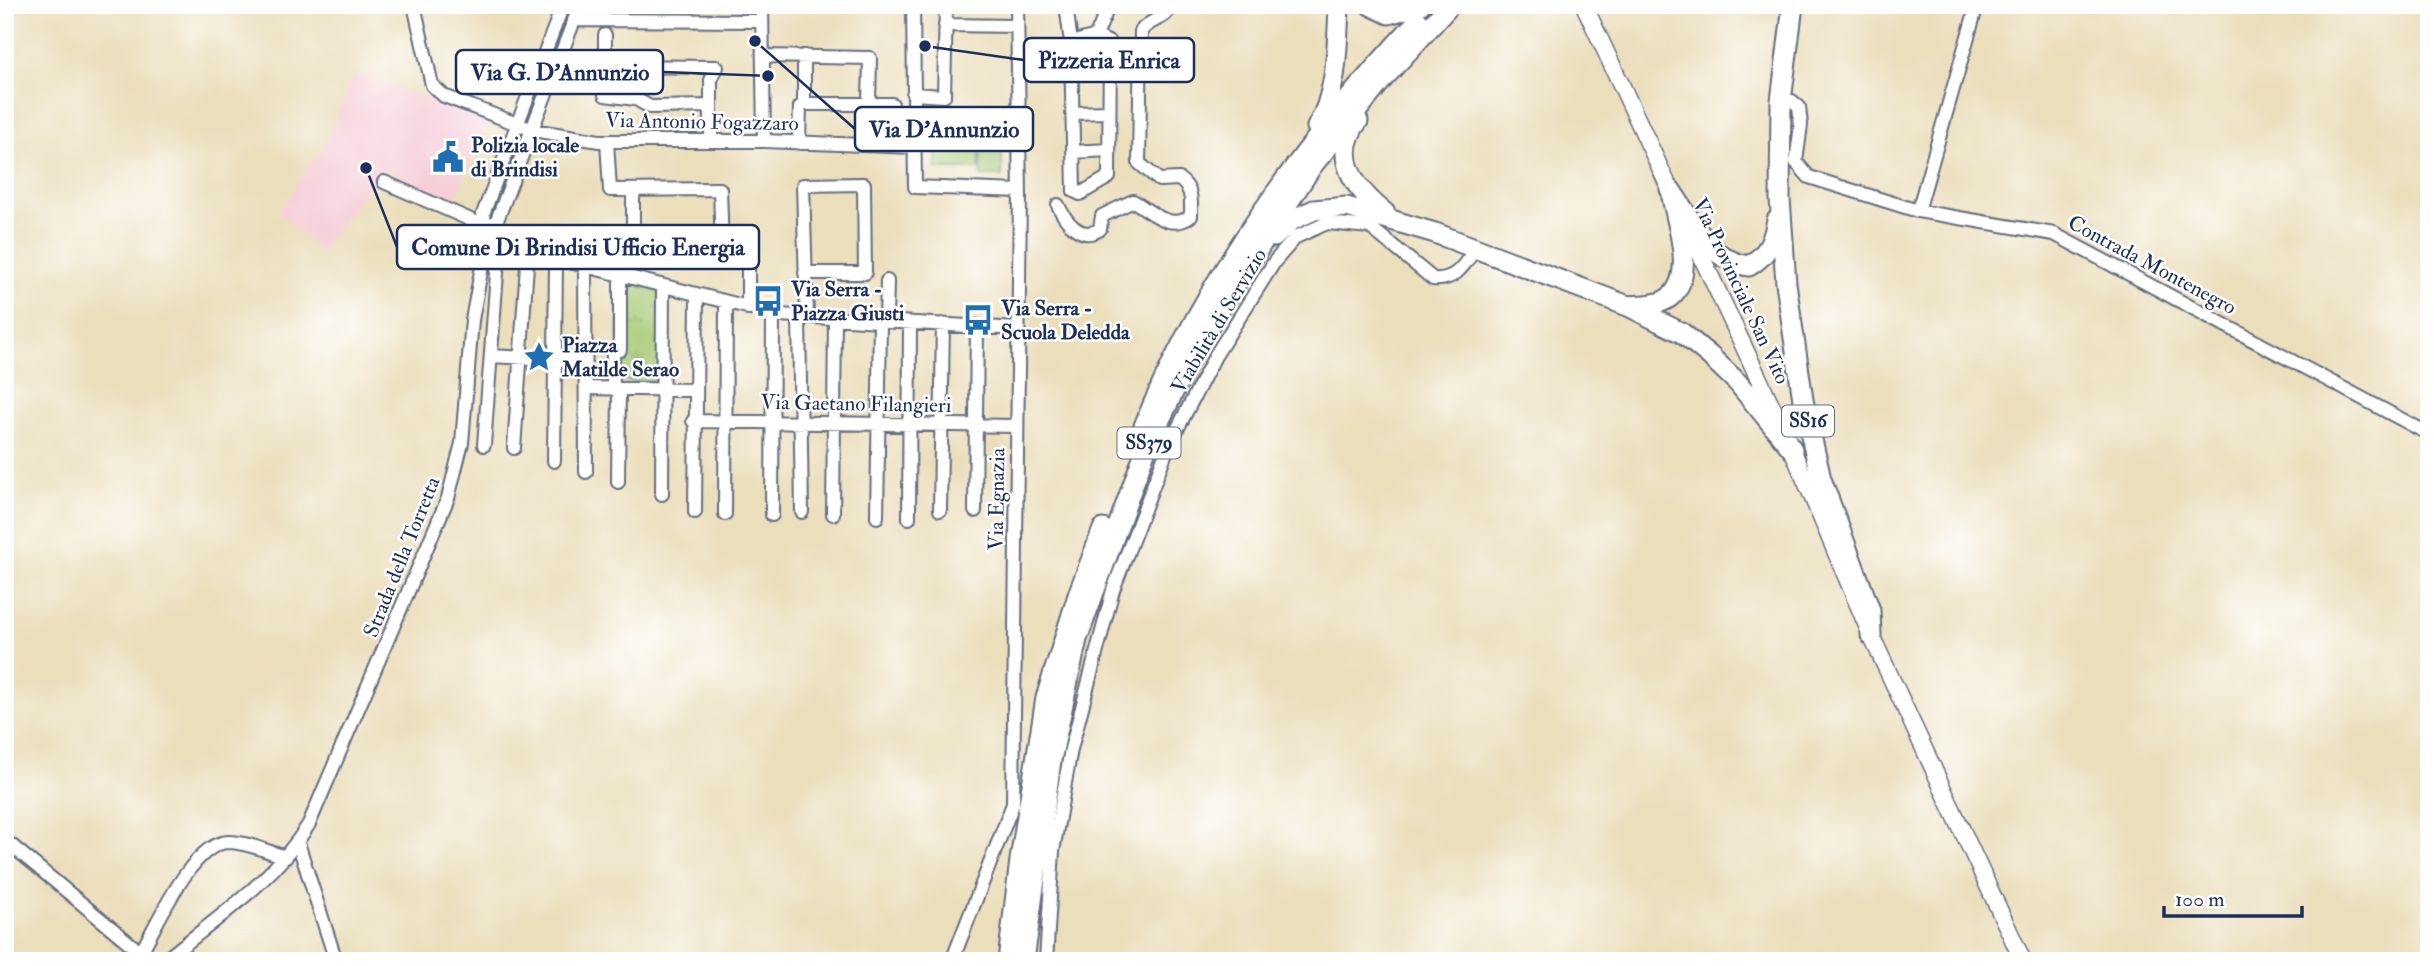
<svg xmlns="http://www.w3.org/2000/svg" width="2434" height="966" viewBox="0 0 2434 966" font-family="'IM FELL Double Pica',serif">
<defs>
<pattern id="park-tufts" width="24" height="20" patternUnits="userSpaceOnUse" patternTransform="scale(1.75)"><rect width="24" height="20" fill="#a6c973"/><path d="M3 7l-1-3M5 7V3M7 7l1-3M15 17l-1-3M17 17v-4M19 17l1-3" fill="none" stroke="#86a462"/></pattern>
</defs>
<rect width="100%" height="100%" fill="#fff"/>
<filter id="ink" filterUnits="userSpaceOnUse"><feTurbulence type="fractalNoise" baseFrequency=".0143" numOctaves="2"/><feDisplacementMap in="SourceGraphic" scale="14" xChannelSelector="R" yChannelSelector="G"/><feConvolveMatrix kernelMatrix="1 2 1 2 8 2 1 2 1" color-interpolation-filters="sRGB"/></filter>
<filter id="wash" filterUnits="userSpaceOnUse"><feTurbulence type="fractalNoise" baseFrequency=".00686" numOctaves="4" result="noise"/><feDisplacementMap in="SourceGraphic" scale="28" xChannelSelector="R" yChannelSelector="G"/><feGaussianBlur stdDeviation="1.57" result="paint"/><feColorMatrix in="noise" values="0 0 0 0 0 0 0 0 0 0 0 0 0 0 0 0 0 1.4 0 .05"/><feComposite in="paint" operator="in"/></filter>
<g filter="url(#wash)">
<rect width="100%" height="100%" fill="#ebdebb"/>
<path fill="#f6cfd9" d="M355,74L488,120L453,202L388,170L367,188L321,252L279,212L326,141Z"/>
<path fill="url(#park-tufts)" stroke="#607c68" stroke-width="2" d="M622,281L661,292L659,382L616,381Z"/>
<path fill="#a6c973" stroke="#607c68" stroke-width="2" d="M981,134H1002V176H981Z
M936,137H980L979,169H936Z"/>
</g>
<g filter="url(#ink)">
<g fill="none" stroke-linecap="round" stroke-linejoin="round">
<defs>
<path id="minor" d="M414,5L432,85L444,96L533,130L599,141H764L913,147
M762,5L764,141
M913,5L915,187L1020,191
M1066,5L1071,43
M575,20L762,21
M945,25L1016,26
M605,35V95L636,99L650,107L711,106
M1096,36L1110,43L1109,177L1080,194L1074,191L1071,43Z
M1096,36L1109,5
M763,56L870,58L869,103
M804,56V104H892V146
M1017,58L1071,71L1110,70
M605,66L717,67L711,80V141
M913,94L944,96L946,5
M1781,101H1792L1799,107L1801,125L1796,162L1809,177L1918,211L2054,234L2429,434
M1072,113L1109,112
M607,141L610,190L720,189L722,249L668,251L660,242H633V191
M799,143L800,107L804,104
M1073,152L1109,150
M384,182L489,228
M1058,205C1065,221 1081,242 1100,229L1102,216L1133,201C1151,211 1170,232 1191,216C1191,200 1193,189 1179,179L1159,180L1139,163L1141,31C1150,19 1165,20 1173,5
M1918,211L1977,5
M489,228L499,242L538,254L779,315L1018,329
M585,266L586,472
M805,273H865L864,184L803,185L807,317
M625,277L633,242
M748,308V252
M799,316L802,512
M886,321L887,281
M491,356L585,361
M586,388L694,390
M613,389V350H620V276
M693,421L1017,426
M484,445L498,260L483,214L563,5
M514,448L528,251
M554,461L556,259
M618,482L619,389
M662,494L663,287
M940,510L943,324
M975,511L977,326
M695,512L697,296
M725,514L726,303
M833,514L835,318
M772,515L773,314
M877,517L880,321
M909,518L910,323
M5,840L151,961
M298,843L336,961
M141,952C158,923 192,843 228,842C247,842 268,852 286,857
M164,961C215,919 274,881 309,824L448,498L462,443L472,320L489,228L497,220L580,5
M952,961L1013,804L1020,196L1017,5
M1046,961L1053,851L1071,749L1113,590L1168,447L1215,356L1275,261L1296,237L1327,223L1370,227L1433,279C1456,281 1464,265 1476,248"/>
<path id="major" d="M1584,5L1675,200
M1687,226L1792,449L1871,635L2023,961"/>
<path id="highway" d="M1370,5L1389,14L1420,5
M1793,5L1781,101L1780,199L1786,283L1803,400L1821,479L1870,610L1871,635
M1358,121C1330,157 1356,190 1385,213
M1317,127C1338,92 1337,45 1339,5
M1670,189C1692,220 1708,261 1749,266C1768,254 1773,242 1777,220
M1274,237L1292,220L1314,210L1347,207L1435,233L1628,306L1682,333L1710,356L1738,383L1792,449
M1628,306C1641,305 1659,306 1670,297C1696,275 1677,224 1672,197
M1144,426C1204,279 1309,136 1418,21
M1008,961L1020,860L1046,698L1079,592L1103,529
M1024,961L1051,760L1077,639L1146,449L1196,345L1312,166L1382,80L1450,5"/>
</defs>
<use href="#minor" stroke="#646c7f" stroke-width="16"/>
<use href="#major" stroke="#646c7f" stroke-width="19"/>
<use href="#highway" stroke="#646c7f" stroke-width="23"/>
<use href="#minor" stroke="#fff" stroke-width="12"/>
<use href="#major" stroke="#fff" stroke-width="16"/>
<use href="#highway" stroke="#fff" stroke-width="19"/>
</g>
</g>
<defs>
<symbol id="civic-bare" viewBox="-9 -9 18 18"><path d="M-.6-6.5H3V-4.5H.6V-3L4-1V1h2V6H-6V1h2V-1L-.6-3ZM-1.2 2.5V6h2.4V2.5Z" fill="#1f6fb2" stroke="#fff" stroke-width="2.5" paint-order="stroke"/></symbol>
<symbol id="bus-bare" viewBox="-9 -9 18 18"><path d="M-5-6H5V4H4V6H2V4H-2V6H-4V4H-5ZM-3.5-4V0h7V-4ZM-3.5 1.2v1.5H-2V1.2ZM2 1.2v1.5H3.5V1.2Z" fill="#1f6fb2" stroke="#fff" stroke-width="2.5" paint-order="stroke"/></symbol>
<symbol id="sight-bare" viewBox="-9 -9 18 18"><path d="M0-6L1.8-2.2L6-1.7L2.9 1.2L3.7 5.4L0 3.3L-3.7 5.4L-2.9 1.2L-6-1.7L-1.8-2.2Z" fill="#1f6fb2" stroke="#fff" stroke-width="2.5" paint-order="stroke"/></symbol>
</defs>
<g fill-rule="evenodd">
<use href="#civic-bare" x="426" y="135" width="44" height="44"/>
<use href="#bus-bare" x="746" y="279" width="44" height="44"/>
<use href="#bus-bare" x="956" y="298" width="44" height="44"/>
<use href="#sight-bare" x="517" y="335" width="44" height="44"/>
</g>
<g text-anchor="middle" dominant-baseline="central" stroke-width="5" stroke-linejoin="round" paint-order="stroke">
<g fill="#fff" stroke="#5f6d8e" stroke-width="2">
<rect x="1782" y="405.5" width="52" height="31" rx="5"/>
<rect x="1117.5" y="427.5" width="63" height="31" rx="5"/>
</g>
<g font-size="19" font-weight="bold" fill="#1b2f5e">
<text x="1808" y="421">SS16</text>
<text x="1149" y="443">SS379</text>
</g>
<g font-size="21" fill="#1b2f5e" stroke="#fff">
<text transform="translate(702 122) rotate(1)">Via Antonio Fogazzaro</text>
<text transform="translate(2152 265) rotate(28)">Contrada Montenegro</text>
<text transform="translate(1741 291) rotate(65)">Via Provinciale San Vito</text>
<text transform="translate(1219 321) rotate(-59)">Viabilità di Servizio</text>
<text transform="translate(856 404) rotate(1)">Via Gaetano Filangieri</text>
<text transform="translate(997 499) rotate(-89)">Via Egnazia</text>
<text transform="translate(402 557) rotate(-68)">Strada della Torretta</text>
</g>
<g font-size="21" font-weight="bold" fill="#1b2f5e" stroke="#fff" text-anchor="start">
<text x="471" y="145">Polizia locale<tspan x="471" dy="24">di Brindisi</tspan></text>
<text x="791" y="289">Via Serra -<tspan x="791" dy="24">Piazza Giusti</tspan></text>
<text x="1001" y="308">Via Serra -<tspan x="1001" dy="24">Scuola Deledda</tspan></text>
<text x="562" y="345">Piazza<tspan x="562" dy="24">Matilde Serao</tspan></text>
</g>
</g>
<path fill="none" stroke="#1b2f5e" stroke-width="2.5" d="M925 46L1024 60M768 76L663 72M755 41L855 129M366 168L397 247"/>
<g fill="#1b2f5e" stroke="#fff" stroke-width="2.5">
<circle cx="925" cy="46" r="7"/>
<circle cx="768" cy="76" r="7"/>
<circle cx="755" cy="41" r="7"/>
<circle cx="366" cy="168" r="7"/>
</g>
<g fill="#fff" stroke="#1b2f5e" stroke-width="2.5">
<rect x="1024" y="38" width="170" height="44" rx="7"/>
<rect x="456" y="50" width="207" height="44" rx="7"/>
<rect x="855" y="107" width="178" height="44" rx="7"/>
<rect x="397" y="225" width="362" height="44" rx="7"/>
</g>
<g font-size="23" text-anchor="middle" font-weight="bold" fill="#1b2f5e">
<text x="1109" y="68">Pizzeria Enrica</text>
<text x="560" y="80">Via G. D'Annunzio</text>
<text x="944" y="137">Via D'Annunzio</text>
<text x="578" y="255">Comune Di Brindisi Ufficio Energia</text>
</g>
<rect width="2434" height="966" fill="none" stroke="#fff" stroke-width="28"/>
<path d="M2164 906v10h138v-10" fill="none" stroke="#1b2f5e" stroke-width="3.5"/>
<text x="2175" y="906" font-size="21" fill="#1b2f5e" stroke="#ffffff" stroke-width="5" paint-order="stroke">100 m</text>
</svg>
